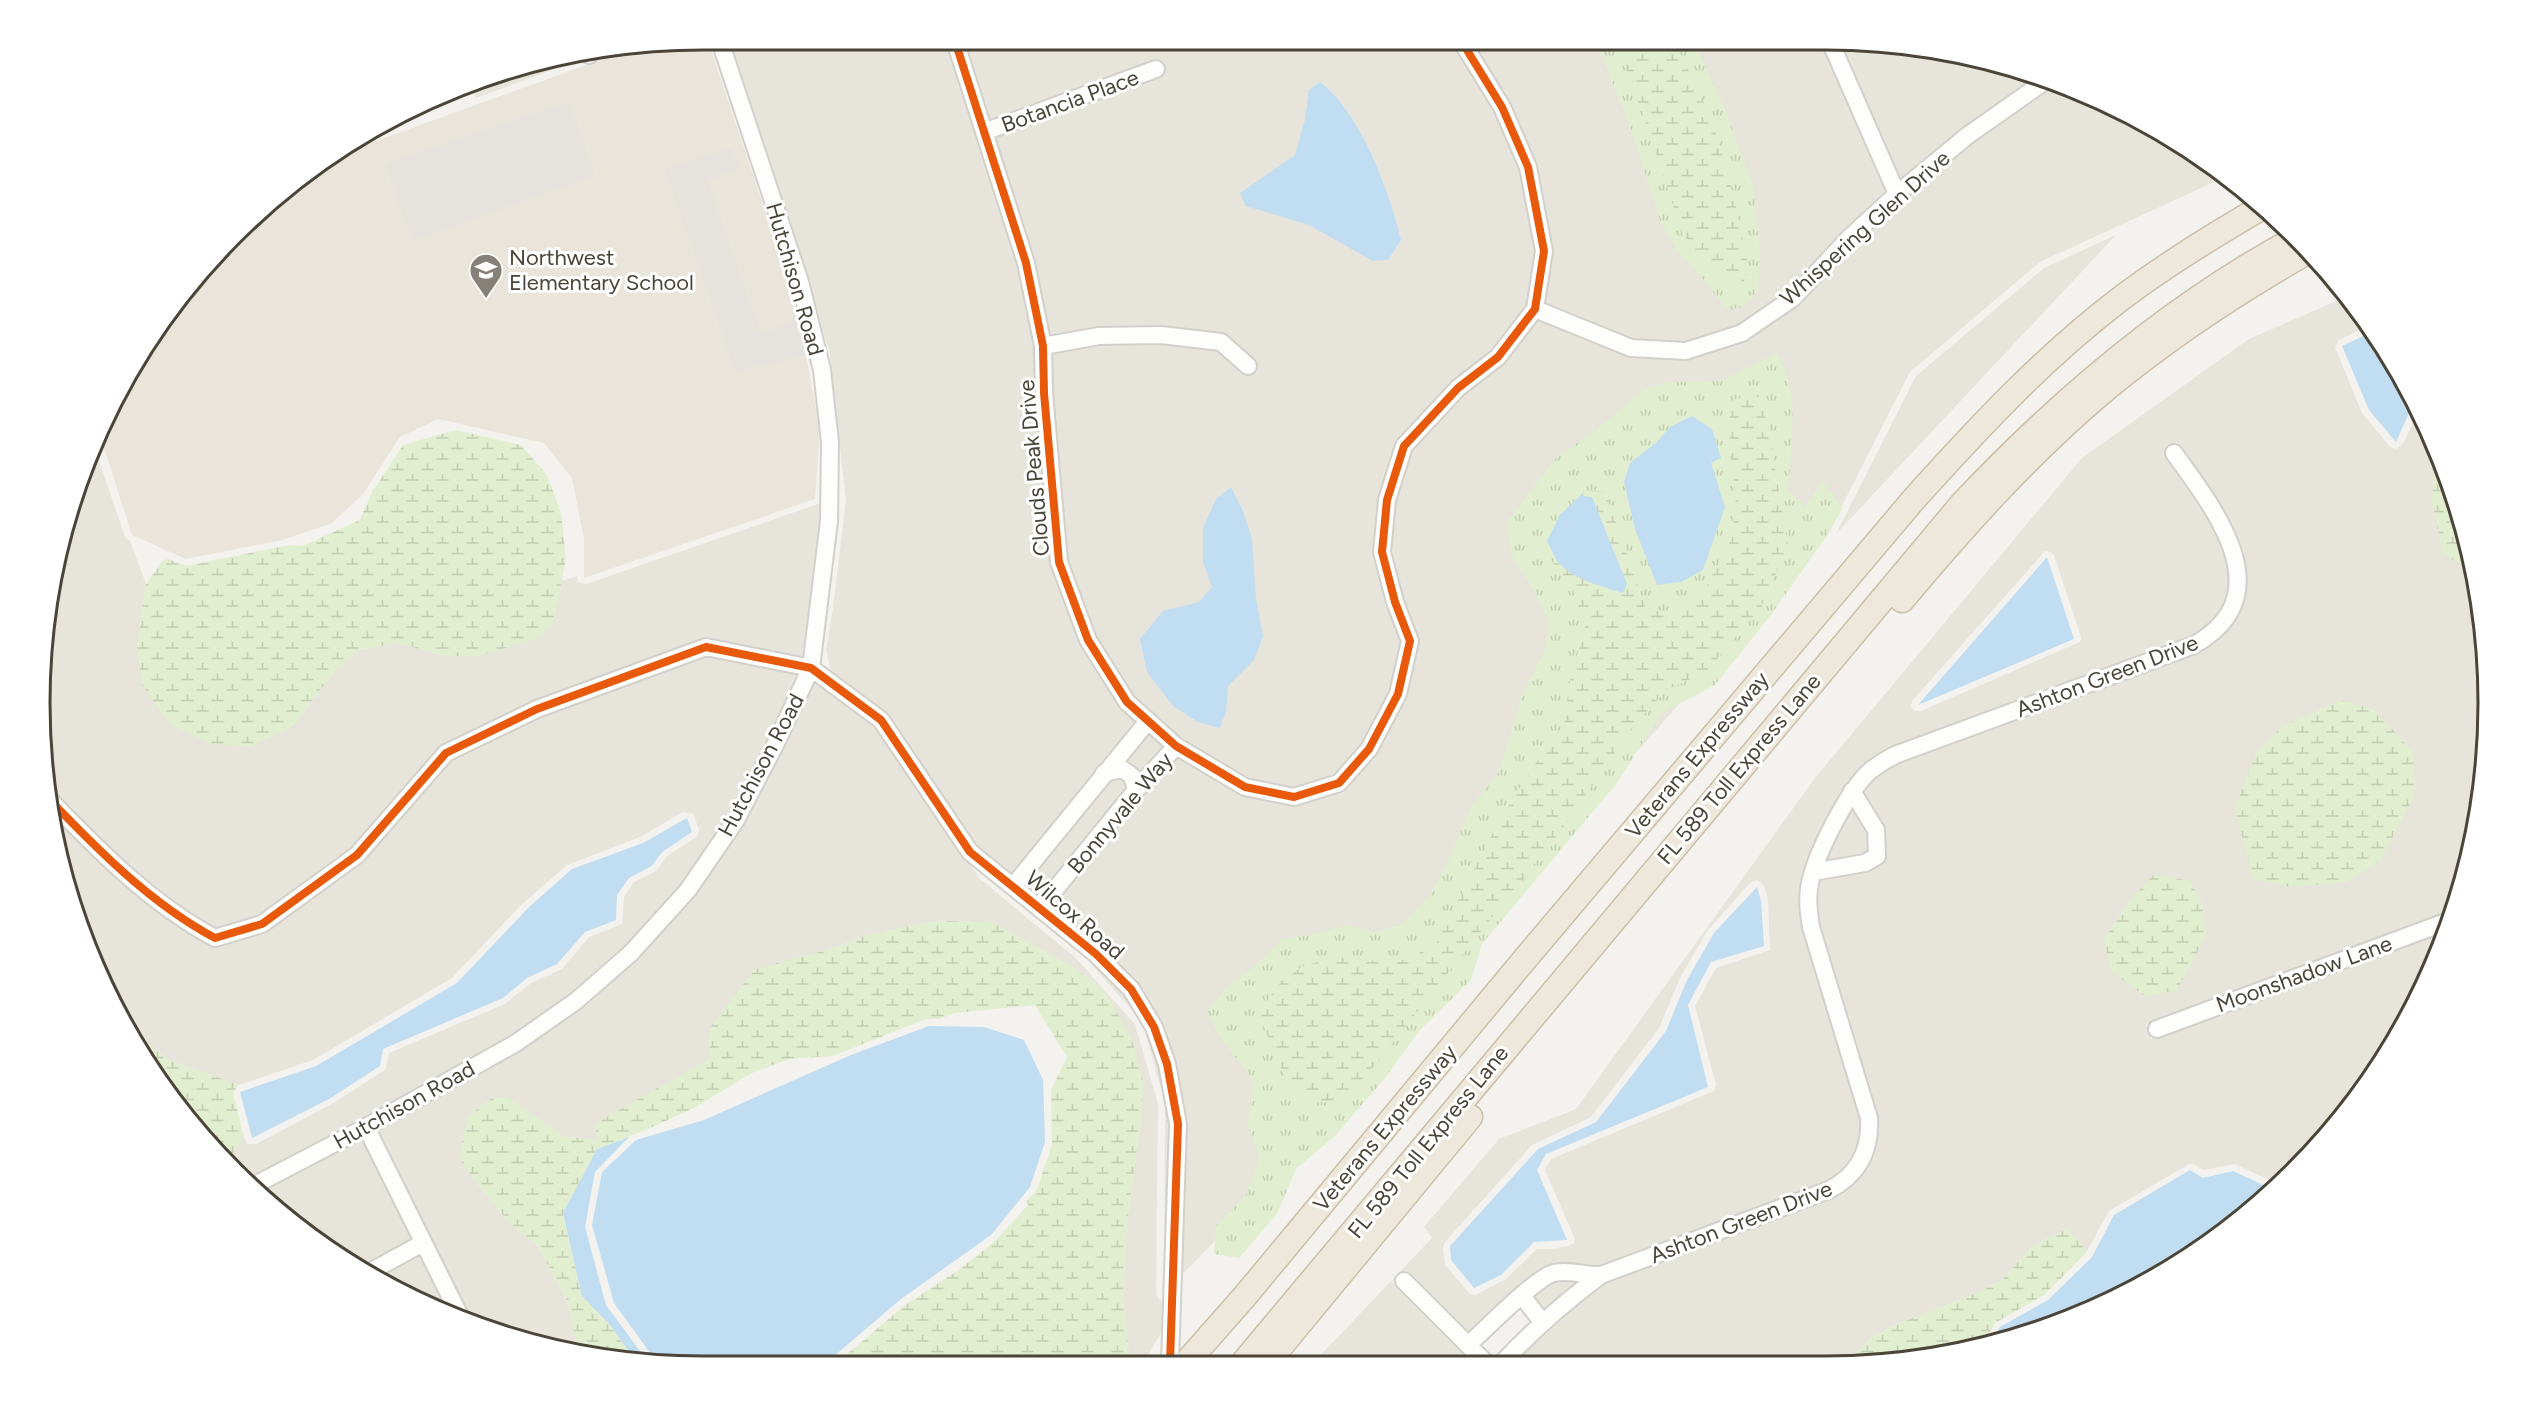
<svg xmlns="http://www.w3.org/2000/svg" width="2527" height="1405" viewBox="0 0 2527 1405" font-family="Figtree,sans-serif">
<defs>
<pattern id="grass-tufts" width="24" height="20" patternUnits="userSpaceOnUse" patternTransform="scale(1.5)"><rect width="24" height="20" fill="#e1eecf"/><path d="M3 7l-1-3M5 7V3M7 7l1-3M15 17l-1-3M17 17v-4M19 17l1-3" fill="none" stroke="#c3cdb2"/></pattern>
<pattern id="wetland-marsh" width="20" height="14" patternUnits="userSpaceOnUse" patternTransform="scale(1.5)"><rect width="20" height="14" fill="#e1eecf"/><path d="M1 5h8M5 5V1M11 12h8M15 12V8" fill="none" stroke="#c3cdb2"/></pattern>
</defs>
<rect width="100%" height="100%" fill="#f4f2ee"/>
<path fill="#e7e4dc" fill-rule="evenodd" d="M1868,40L2037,74L2157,128L2225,177L2040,262L1910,372L1826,537L1598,796L1260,1195L1164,1293L1165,1103L1142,1021L1081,953L985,874L893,725L831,671L826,650L833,608L846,500L829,350L729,44Z
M579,53L582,59L476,98L471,82L490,74Z
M2116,235L1836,534L1916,376L2044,268Z
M2348,296L2368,326L2339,340L2335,347L2362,413L2390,447L2396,449L2403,444L2420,410L2434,448L2432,502L2466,570L2472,573L2487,659L2482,789L2454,910L2146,1025L2151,1039L2447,929L2399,1035L2294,1171L2278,1184L2234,1164L2204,1170L2193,1164H2189L2109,1211L2087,1251L2067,1229L2032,1246L2003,1279L1982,1291L1890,1327L1871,1338L1848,1361L1514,1362L1572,1309L1561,1298L1545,1311L1533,1297L1548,1283L1537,1273L1469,1333L1405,1270L1392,1282L1473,1362H1314L1432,1238L1424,1227L1499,1139L1576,1109L1815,778L2082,458L2249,339ZM2045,551L2051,552L2054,555L2081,637L2080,642L1921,711H1914L1911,707L1912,701ZM1757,880L1764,885L1768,901L1770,950L1716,968L1695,1006L1716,1085L1714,1091L1551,1159L1545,1170L1575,1239L1574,1243L1568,1246L1552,1249H1537L1506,1279L1475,1295L1470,1294L1445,1265L1443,1247L1445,1242L1532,1145L1591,1117L1659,1028L1680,978L1707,931L1751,882Z
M94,446L125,537L130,541L146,584L137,648L292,727L334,672L359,650L398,643L444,656H478L537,638L553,623L561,581L577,576L578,582L586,584L821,503V521L803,657L708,639L534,702L442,746L351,850L258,917L217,929L197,919L112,851L45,783L40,746L45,616L62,530Z
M706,655L799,673L729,817L681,886L625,948L571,995L512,1036L362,1120L245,1182L226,1162L234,1153L243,1134L247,1144H256L332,1104L386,1069L389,1053L505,1004L531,983L562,969L589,937L622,924L624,897L634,882L656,871L667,856L698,836L699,829L693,814L683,812L640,837L567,865L522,904L452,978L313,1060L239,1085L169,1060L123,1024L89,956L52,832L49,811L99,863L186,932L210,945L267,930L362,861L451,759L541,717Z
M814,681L874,726L980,879L1076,958L1105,991L1075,968L991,922L937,921L867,935L827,950L710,1028L709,1059L652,1094L597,1141L563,1136L507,1097L491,1099L468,1116L478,1185L508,1221L539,1248L568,1302L577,1348L490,1331L474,1324L377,1130L521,1049L695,894L744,824Z
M1105,991L1135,1024L1158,1104L1156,1294L1159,1299L1163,1300L1162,1331L1143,1363H1130L1123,1302L1126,1233L1142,1110Z
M362,1138L412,1240L359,1269L257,1193Z
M419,1254L448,1312L374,1279Z"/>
<path fill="#eae5da" d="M709,44L783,264L806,355L820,430L815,499L584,578V539L572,478L544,443L438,419L400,437L363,494L332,523L283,540L186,559L132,535L99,432L107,409L151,334L233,234L299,176L326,159L642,45Z"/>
<path fill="url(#grass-tufts)" d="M1596,41H1694L1725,110L1753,186L1760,254L1758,289L1746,305L1728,311L1698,273L1678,252L1660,220L1633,134Z
M1777,353C1801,396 1791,444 1788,491L1805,507L1822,481L1843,508L1826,537L1770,616L1715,685L1661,713L1617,783L1482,944L1471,980L1419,1031L1385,1078L1334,1137L1296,1169L1277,1214L1239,1258L1214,1254L1216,1226L1246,1195L1260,1157L1248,1126L1253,1080L1219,1036L1207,1011L1229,985L1258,964L1281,940L1313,934L1347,925L1374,933L1404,923L1431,894L1450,857L1471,807L1499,772L1522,696L1546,648L1549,622L1533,589L1511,554L1507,522L1555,459L1605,423L1644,389L1667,382L1721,381Z"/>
<path fill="url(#wetland-marsh)" d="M1615,41H1673C1689,72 1707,104 1717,137C1731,181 1741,226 1749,272L1739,289L1716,271L1683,235L1641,109Z
M1758,393L1769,429L1788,546L1761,607L1706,672L1666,690L1631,729L1559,833L1374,1066L1342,1101L1312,1103L1289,1087L1258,1013L1281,982L1303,966L1335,957L1396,963L1435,946L1499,821L1528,774L1564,724L1570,680L1585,627L1571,584L1548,557L1557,526L1585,491H1605L1646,609L1674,614L1703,593L1732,538L1736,496L1728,427L1733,400Z
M456,430L521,445L547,475L561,513L566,558L553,624L538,638L478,656H444L398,643L359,650L334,672L292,727L249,747L211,744L170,725L142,684L137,648L146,584L162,561L168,559L187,566L289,545L303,546L360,520L371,494L403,445Z
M2434,448L2465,531L2472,573L2443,553L2432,502Z
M2340,700L2373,709L2414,753V796L2380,861L2346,882L2290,887L2253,879L2235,808L2256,753L2283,726Z
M2154,874L2190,881L2202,903L2206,935L2177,990L2146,997L2111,971L2104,940L2130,900Z
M937,921L991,922L1075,968L1105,991L1132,1041L1143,1080L1142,1110L1126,1233L1123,1302L1130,1363L831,1364L839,1361L905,1305L960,1269L996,1240L1028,1205L1027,1201L1037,1189L1052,1144L1051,1090L1067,1057L1035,1005L955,1013L939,1019H926L833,1056L789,1059L752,1073L694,1108L648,1129L597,1149L563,1213L582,1296L610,1325L635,1360L577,1348L568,1302L539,1248L508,1221L478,1185L459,1158L468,1116L491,1099L507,1097L563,1136L597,1141L596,1123L709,1059L710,1028L755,969L827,950L867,935Z
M123,1024L169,1060L239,1085L233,1092L243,1134L234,1153L226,1162L203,1140Z
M2067,1229L2087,1251L2086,1253L2044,1295L1995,1323L1983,1344L1911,1360L1848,1361L1871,1338L1890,1327L1982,1291L2003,1279L2032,1246Z"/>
<path fill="#e6e3df" d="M570,101L595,175L413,241L384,164Z
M730,148L740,167L708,181L761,334L798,319L806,355L735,372L665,169Z"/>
<path fill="#c0ddf1" d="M1320,82C1361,113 1389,191 1401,240L1388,260L1373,261L1309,225L1246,206L1240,193L1295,155L1305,120L1309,90Z
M2372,332L2416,404L2409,413L2396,442L2369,410L2342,346Z
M1692,416L1712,429L1721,458L1711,463L1725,507L1703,570L1681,582L1657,585L1635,529L1624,482L1630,463L1656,443L1670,427Z
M1231,487L1243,511L1252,539L1256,599L1263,636L1254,660L1228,686L1226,711L1220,728L1198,722L1173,706L1147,672L1140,639L1163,611L1199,602L1212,587L1203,562V528L1216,499Z
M1585,491L1582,496L1592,497L1627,584L1623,593C1603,587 1572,579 1558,562C1554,557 1551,548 1547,541L1560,515Z
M2047,557L2074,639L1918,705Z
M687,818L692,832L662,852L652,866L629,878L617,895L616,920L585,932L557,964L527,978L503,998L383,1049L380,1066L329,1099L252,1138L240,1092L316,1066L457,983L528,908L572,869L643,843Z
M1757,887L1761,901L1764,946L1711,962L1688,1005L1708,1087L1546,1154L1537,1170L1567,1240L1534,1242L1501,1275L1474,1288L1451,1260L1450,1246L1538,1149L1596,1122L1666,1031L1687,980L1714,933Z
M929,1026L984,1027L1024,1040L1043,1080L1045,1142L1030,1187L991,1235L901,1299L834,1356L813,1364H658L614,1303L592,1225L602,1172L636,1140L704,1120L851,1055Z
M629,1137L595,1172L585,1227L606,1305L648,1362L635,1360L610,1325L582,1296L563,1213L597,1149Z
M2190,1170L2203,1178L2233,1171L2272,1189L2193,1254L2038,1331L1992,1341L2000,1327L2048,1300L2092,1257L2114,1215Z"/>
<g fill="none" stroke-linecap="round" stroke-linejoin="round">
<defs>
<path id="minor" d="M1830,41L1897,194
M956,44L1026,263L1043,346L1044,393L1059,562L1088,640L1127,702L1176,746L1245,787L1294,797L1339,783L1369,749L1398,694L1410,641L1395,602L1382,552L1387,500L1404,446L1458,388L1498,357L1535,309L1544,251L1528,167L1502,107L1462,42
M588,51L589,55
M984,132L1156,69
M1535,309L1631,348L1686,351L1742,333L1793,298L1849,238L1897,194L1967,136L2048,79
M1043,346L1099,336L1161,335L1221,342L1248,366
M1104,773L1122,769L1132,776L1136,790
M47,797C97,849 151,904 215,938L262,924L357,855L446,753L537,709L706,647L811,668L881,720L970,852L1096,954L1131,989L1154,1027L1167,1064L1178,1124L1170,1363
M1813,872L1865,863L1877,856L1876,830L1852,791
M1014,885L1148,721
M1040,908L1136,790L1176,746
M2157,1029L2451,920
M366,1127L461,1318
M251,1187L366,1127L516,1043L576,1001L631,953L688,890L736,820L775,745L811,668L829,521L830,442L822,370L800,282L721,44
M366,1274L423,1243
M1601,1275L1829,1190C1858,1175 1871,1151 1869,1118L1811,927C1809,914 1807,902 1809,889C1813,858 1848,790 1871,770C1879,764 1887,759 1895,755L2194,645C2283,595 2215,510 2174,453
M1404,1281L1485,1362
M1522,1296L1543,1323
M1468,1345C1485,1330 1536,1277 1554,1273C1569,1269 1585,1276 1601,1275C1566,1301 1533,1330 1503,1362"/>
<path id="highway" d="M1902,600C1965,525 2032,450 2108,387C2170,336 2237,292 2307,252
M1186,1363L1245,1296L1525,959L1914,499C1978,428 2043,358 2119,300C2165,265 2214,235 2264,206
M1243,1363L1962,504C2060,400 2169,307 2295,239
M1267,1363L1470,1117"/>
</defs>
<use href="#minor" stroke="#d2d0cb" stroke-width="20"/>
<use href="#highway" stroke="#ccbfa9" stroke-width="27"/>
<use href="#minor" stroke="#fdfdfc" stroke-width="16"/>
<use href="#highway" stroke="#ede8db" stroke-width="24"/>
<defs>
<path id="cycleway" d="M956,44L1026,263L1043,346L1044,393L1059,562L1088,640L1127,702L1176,746L1245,787L1294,797L1339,783L1369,749L1398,694L1410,641L1395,602L1382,552L1387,500L1404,446L1458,388L1498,357L1535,309L1544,251L1528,167L1502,107L1462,42
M47,797C97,849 151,904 215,938L262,924L357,855L446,753L537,709L706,647L811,668L881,720L970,852L1096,954L1131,989L1154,1027L1167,1064L1178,1124L1170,1363"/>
</defs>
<use href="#cycleway" stroke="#fff" stroke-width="11"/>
<use href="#cycleway" stroke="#e8590c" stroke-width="8"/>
</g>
<defs>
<symbol id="school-pin" viewBox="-11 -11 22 30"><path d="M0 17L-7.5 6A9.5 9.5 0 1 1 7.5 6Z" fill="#868178" stroke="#fff"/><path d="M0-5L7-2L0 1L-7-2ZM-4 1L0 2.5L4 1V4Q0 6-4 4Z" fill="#fff"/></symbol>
</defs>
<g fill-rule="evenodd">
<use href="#school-pin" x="467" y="251" width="38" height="52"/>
</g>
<g text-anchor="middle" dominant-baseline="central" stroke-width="6" stroke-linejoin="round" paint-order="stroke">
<g font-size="22" fill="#4b4439" stroke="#fff">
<text transform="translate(1070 101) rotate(-20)">Botancia Place</text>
<text transform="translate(1865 228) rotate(-42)">Whispering Glen Drive</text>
<text transform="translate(795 279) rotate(74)">Hutchison Road</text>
<text transform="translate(1034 468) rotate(-95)">Clouds Peak Drive</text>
<text transform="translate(2107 676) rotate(-21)">Ashton Green Drive</text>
<text transform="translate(1697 755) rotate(-50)">Veterans Expressway</text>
<text transform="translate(761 765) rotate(-62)">Hutchison Road</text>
<text transform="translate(1739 769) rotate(-50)">FL 589 Toll Express Lane</text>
<text transform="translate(1120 813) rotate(-50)">Bonnyvale Way</text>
<text transform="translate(1075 915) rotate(41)">Wilcox Road</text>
<text transform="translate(2304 974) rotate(-20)">Moonshadow Lane</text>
<text transform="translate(404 1105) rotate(-29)">Hutchison Road</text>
<text transform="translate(1385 1128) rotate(-50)">Veterans Expressway</text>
<text transform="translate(1428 1142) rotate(-51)">FL 589 Toll Express Lane</text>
<text transform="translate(1741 1222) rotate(-21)">Ashton Green Drive</text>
</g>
<g font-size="22" fill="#4b4439" stroke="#fff" text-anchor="start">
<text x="509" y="257">Northwest<tspan x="509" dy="25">Elementary School</tspan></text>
</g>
</g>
<path d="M0 0H2527V1405H0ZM703 50H1825A653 653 0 0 1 2478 703V703A653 653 0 0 1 1825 1356H703A653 653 0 0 1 50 703V703A653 653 0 0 1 703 50Z" fill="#fff" fill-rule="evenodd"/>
<path fill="none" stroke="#4b4439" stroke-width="3" d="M703 50H1825A653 653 0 0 1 2478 703V703A653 653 0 0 1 1825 1356H703A653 653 0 0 1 50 703V703A653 653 0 0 1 703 50Z"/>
</svg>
